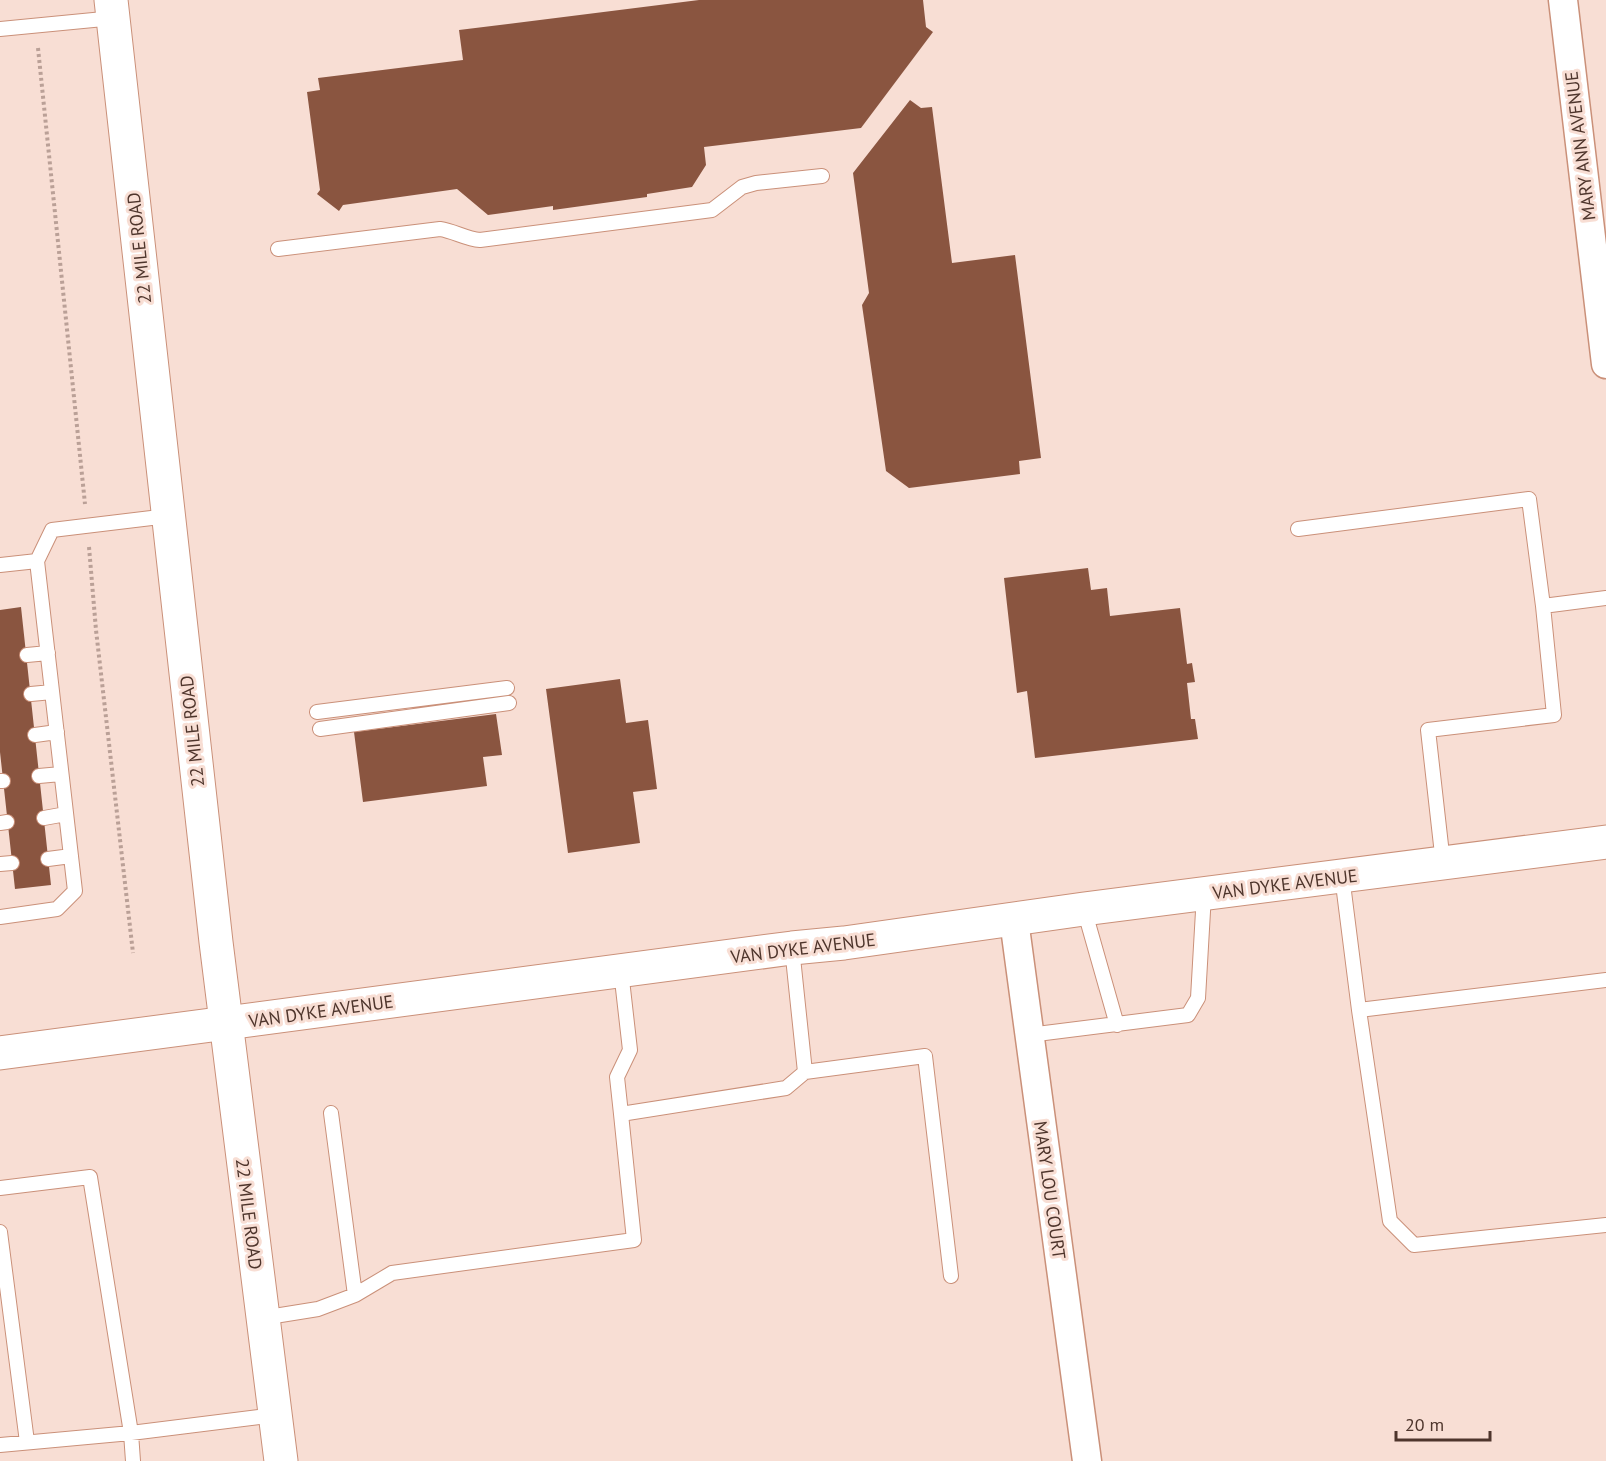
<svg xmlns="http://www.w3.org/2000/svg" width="1606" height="1461" viewBox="0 0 1606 1461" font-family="'PT Sans',sans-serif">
<rect width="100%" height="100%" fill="#f8ded4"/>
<path fill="#8a5540" d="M699,0H923L926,27L933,32L861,128L704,147L706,165L692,187L647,194V197L553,210V206L488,215L457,189L343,205L339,211L317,194L320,190L307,92L320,90L318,78L463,60L459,30Z
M910,100L921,108L932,107L952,263L1015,255L1041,458L1019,461L1020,474L909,488L886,471L862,305L869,293L853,173Z
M1088,568L1091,590L1107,588L1110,616L1180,608L1187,664L1192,663L1195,682L1187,683L1191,719H1195L1198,739L1035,758L1027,691L1017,693L1004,578Z
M21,607L51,885L15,889L0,752V610Z
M620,679L626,723L648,720L657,789L633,792L640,843L568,853L546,689Z
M496,714L502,755L483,757L487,786L363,802L354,732Z"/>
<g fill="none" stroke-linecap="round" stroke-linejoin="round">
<defs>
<path id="service" d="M0,29L114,18
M278,249L440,229C454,231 466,239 480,240L712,210L742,187L756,183L822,176
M1298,529L1529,499L1543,606
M0,565L37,561L52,530L168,516
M27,655L48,653
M31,694L52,692
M317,712L507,688
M320,729L509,703
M35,735L57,732
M39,776L61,774
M0,781H3
M44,818L66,814
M0,823L7,822
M48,859L71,856
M1443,863L1428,730L1554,715L1543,606L1606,598
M0,864L12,863
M1342,876L1359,1010L1390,1221L1414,1245L1606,1225
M1084,909L1117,1025
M0,917L57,909L75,891L37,561
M621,971L630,1050L617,1077L621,1114L786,1088L805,1072L792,948
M1359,1010L1606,980
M1029,1035L1188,1015L1198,998L1204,894
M805,1072L925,1056L951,1276
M331,1113L355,1295
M0,1188L90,1177L131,1433L133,1461
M0,1232L27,1442
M262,1318L318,1309L355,1295L392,1273L634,1240L621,1114
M0,1445L131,1433L275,1415"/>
<path id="minor" d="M1563,0L1606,364
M1014,920L1087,1461"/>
<path id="tertiary" d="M111,0L216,942L281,1461"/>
<path id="secondary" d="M0,1053L792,948L844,943L1084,909L1606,842"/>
</defs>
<use href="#service" stroke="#ca9079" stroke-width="16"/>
<use href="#minor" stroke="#ca9079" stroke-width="31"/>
<use href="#tertiary" stroke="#ca9079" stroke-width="35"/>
<use href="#secondary" stroke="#ca9079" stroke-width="35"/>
<path stroke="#baa097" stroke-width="4" stroke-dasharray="3 3" stroke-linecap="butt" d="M38,48L85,504
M89,547L96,630L133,953"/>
<use href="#service" stroke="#fff" stroke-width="14"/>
<use href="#minor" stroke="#fff" stroke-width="28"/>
<use href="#tertiary" stroke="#fff" stroke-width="33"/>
<use href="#secondary" stroke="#fff" stroke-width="33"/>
</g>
<g text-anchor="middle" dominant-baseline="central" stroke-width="6" stroke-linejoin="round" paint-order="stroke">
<g font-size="18" fill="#4e352c" stroke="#f8ded4">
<text transform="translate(1580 146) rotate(-97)">MARY ANN AVENUE</text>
<text transform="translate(139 248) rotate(-96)">22 MILE ROAD</text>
<text transform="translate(192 731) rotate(-96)">22 MILE ROAD</text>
<text transform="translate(1285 884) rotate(-7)">VAN DYKE AVENUE</text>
<text transform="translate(803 948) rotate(-7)">VAN DYKE AVENUE</text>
<text transform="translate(321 1011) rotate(-8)">VAN DYKE AVENUE</text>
<text transform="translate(1050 1190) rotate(82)">MARY LOU COURT</text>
<text transform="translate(249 1214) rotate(83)">22 MILE ROAD</text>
</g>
</g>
<path d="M1396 1431v9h94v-9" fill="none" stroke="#4e352c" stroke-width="3"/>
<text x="1405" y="1431" font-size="18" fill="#4e352c" stroke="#f8ded4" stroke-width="4.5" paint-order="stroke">20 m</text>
</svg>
